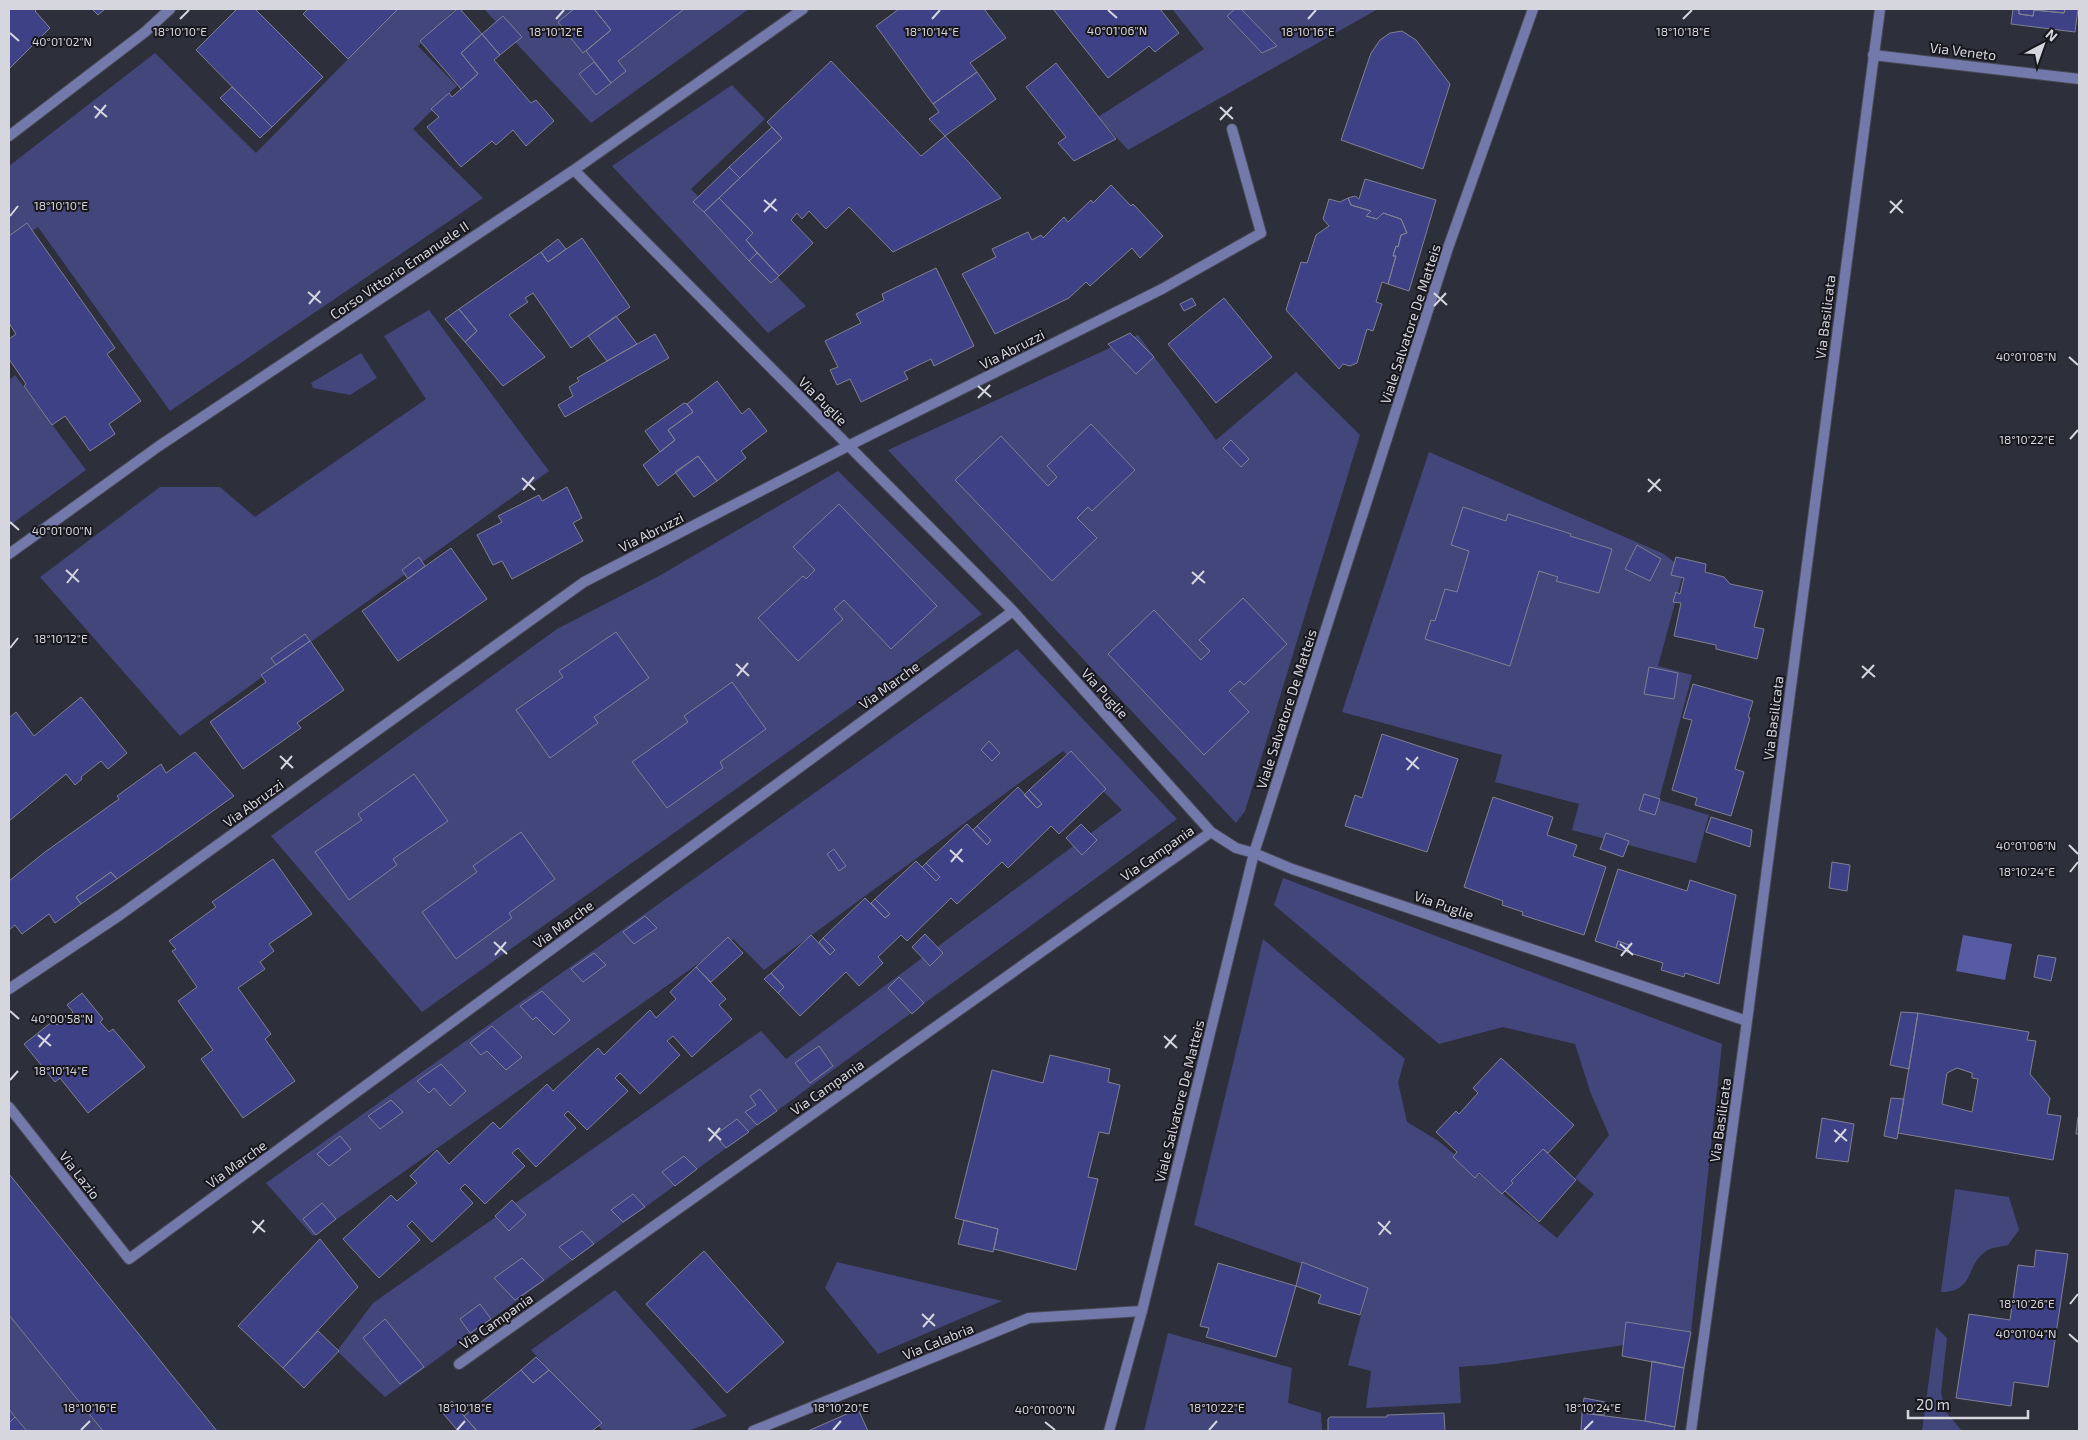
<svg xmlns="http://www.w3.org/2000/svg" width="2088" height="1440" viewBox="0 0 2088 1440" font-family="'Exo 2',sans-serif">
<rect width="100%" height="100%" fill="#2d2f3b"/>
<path fill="#43467b" d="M397,9H455L418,46L457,86L413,129L483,198L170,411L38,227L9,247V166L155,53L256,153Z
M484,9H749L591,123Z
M1172,9H1378L1128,150L1098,117L1204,49Z
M732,85L765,119L691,189L806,306L768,333L612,166Z
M429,310L549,471L180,736L40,577L160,487H220L255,517L426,399L384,336Z
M1138,335L1216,440L1296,372L1360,435L1245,811L1236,823L888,450Z
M361,353L377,378L350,395L313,388L311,383Z
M15,375L86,470L9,526V380Z
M1429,452L1664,554L1684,570L1658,666L1692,675L1659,800L1709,815L1696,863L1572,830L1579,804L1495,782L1502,755L1342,712Z
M838,471L982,614L422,1012L271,836L557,629L659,576Z
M1017,649L1177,819L385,1397L337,1351L373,1303L761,1031L786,1059L1122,810L1063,751L764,970L733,939L313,1236L266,1183Z
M1283,878L1722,1044L1691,1332L1627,1322L1624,1345L1496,1364L1459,1367L1461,1403L1366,1408L1371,1371L1348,1365L1368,1288L1194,1225L1263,939L1405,1059L1398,1082L1407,1122L1437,1140L1557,1238L1594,1194L1575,1178L1609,1135L1591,1094L1575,1044L1503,1027L1439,1044L1274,905Z
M1955,1189L2009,1197L2019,1230L2008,1245C2001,1247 1991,1247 1985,1252C1965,1266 1975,1292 1941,1292Z
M837,1262L1002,1301L878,1354L825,1288Z
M615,1290L727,1416L688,1431H603L531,1350Z
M9,1315L103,1431H27L9,1409Z
M1936,1327L1947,1338L1941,1393L1946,1412L1962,1431H1922Z
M1168,1333L1292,1368L1288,1403L1321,1413L1322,1431H1144Z"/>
<path fill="#575ba3" d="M1963,935L2012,944L2005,980L1956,971Z"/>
<path fill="#3f4186" stroke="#7f8190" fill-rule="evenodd" d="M9,9H37L35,11L50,28L9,69Z
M92,9H105L98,15Z
M237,9H255L323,77L272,127L196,50Z
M308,9H398L348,59L303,14Z
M457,9H460L482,34L461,53L478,74L461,89L420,41Z
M574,9H594L611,30L583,53L558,22Z
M594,9H684L618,61L626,71L611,83L586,51L611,30Z
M899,9H984L1006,38L970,63L977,72L933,104L876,26Z
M1053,9H1160L1179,33L1155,52L1149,46L1108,78Z
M1235,9H1241L1277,46L1262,53L1227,16Z
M2011,9H2065L2064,13L2034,10L2033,16L2019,14V10Z
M2013,9L2019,10V14L2033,16L2034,10L2064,13L2065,9H2078L2075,32L2011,24Z
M503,16L522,37L500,55L482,34Z
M1402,31L1416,40L1450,84L1423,169L1341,140L1371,53L1380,40L1390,33Z
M482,34L500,55L494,60L531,103L536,100L554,121L526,146L513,130L496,145L492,141L461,167L427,127L439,117L431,109L449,93L452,97L478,74L461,53Z
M831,61L921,156L945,136L1001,198L893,252L849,207L826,229L809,211L802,219L797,213L791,220L813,243L779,276L746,240L753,233L719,198L782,138L767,122Z
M594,62L611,83L596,95L579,74Z
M1056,63L1116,139L1074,161L1058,143L1066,137L1026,87Z
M977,72L996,99L945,136L929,119L939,112L933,104Z
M232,87L272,127L260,138L220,98Z
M772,127L782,138L740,178L729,167Z
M729,167L740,178L704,212L693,202Z
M1365,179L1436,200L1409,291L1388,284L1396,256H1393L1396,246L1398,247L1401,235L1407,233L1401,219L1383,213L1377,219L1366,216L1371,211L1351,205L1348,198L1355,196L1359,199Z
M1111,185L1131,206L1133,204L1163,236L1140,258L1132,248L1090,286L1086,282L1069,298L995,334L962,274L996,257L992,249L1028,232L1032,240L1041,235L1043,238L1064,217L1068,222L1091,200L1093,203Z
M719,198L753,233L746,240L757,253L749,261L704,212Z
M1348,198L1351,205L1371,211L1366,216L1377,219L1383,213L1401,219L1407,233L1401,235L1398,247L1396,246L1393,256H1396L1388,284L1382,282L1376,302L1382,304L1373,331L1367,329L1357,363L1350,366L1343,364L1339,369L1286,310L1301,262L1307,263L1316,235L1329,226L1323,219L1329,199L1340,202Z
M27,223L115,348L107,354L141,401L109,424L115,434L90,451L65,416L52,425L24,386L26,384L9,359V339L16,334L9,323V236Z
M582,238L630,307L571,348L533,293L525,298L528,302L509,315L545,357L503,386L465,342L477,331L459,309L541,252L548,262Z
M558,239L566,249L548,262L541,252Z
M757,253L779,276L771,283L749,261Z
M936,268L974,346L934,366L931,359L904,372L908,379L861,402L850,379L837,385L830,370L838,367L825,341L861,323L856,314L884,300L882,294Z
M1192,298L1196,305L1184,311L1180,304Z
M1224,298L1272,357L1216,403L1168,344Z
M459,309L477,331L465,342L445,319Z
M616,316L637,344L607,361L588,336Z
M1130,333L1154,357L1136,374L1108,344Z
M655,334L669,358L565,417L558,405L573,396L569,387L579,381L577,378Z
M717,381L742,414L749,408L767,431L741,451L746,458L717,481L698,456L658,486L643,465L675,440L668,430L693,412L687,404Z
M684,403L687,404L693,412L668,430L675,440L660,452L645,431Z
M1091,424L1135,470L1092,511L1088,507L1077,518L1097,538L1052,581L955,480L1001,436L1048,486L1057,477L1047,466Z
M1231,440L1249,459L1241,467L1223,448Z
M698,456L717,481L694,497L675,472Z
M567,487L582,518L573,523L583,541L512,579L502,561L493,565L477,535L502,522L498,516L539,495L542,501Z
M839,504L937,606L891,649L844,600L834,609L843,619L798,661L758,618L803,576L806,579L815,570L793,547Z
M1463,507L1506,521L1508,514L1571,534L1570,536L1612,549L1599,593L1556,581L1558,577L1539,571L1510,666L1425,639L1431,620L1435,621L1445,589L1457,592L1469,551L1451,545Z
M1637,545L1661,559L1650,581L1625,569Z
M451,548L487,599L398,661L362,611Z
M419,557L425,566L408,579L402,570Z
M1676,557L1706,564L1705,572L1724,577L1730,584L1763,591L1754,627L1764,629L1757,659L1716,649V645L1674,636L1681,603L1673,602L1676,592L1680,594L1684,578L1671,575Z
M1243,598L1287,644L1244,685L1240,681L1229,691L1249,712L1204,755L1108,654L1154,610L1201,660L1210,651L1199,640Z
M616,632L649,678L594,717L598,723L550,758L516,710L563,677L559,671Z
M305,634L310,641L276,665L271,658Z
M310,641L344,690L297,723L301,728L243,769L210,722L266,682L261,675Z
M1649,667L1678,673L1674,699L1644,694Z
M732,682L766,729L720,762L723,768L667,808L632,762L688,722L684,716Z
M1693,684L1753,701L1748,717L1750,718L1735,769L1744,772L1731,816L1695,805L1697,798L1672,790L1692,720L1683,718Z
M81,697L127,753L108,769L101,761L81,777L82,779L75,785L66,774L9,821V718L16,712L34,736Z
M1382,734L1458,759L1427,852L1345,826L1355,795L1362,798Z
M989,741L1000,753L992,761L981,750Z
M1071,751L1106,789L1059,834L1051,826L1008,868L1002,862L957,904L951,898L907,941L901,935L878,957L883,963L859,986L846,972L800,1016L778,993L784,987L771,973L811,935L830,955L835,950L823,938L865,898L885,918L890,914L875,899L916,861L936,881L940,877L926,863L967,824L987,845L991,840L977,826L1018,787L1037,808L1042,804L1029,790Z
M195,752L234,796L117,879L111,872L76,897L81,904L55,923L49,914L22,934L15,925L9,930V881L45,852L119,799L117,796L161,764L166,773Z
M414,774L448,821L393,859L397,865L349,900L315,852L362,820L358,814Z
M1029,790L1042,804L1037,808L1024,795Z
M1644,794L1660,799L1655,815L1639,810Z
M1493,797L1553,817L1547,835L1577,845L1573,856L1606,867L1584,935L1522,915L1523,912L1502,905L1503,901L1464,887Z
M1711,817L1752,830L1750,847L1706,832Z
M1081,824L1097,840L1082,855L1066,838Z
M977,826L991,840L987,845L973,830Z
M521,832L555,879L509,913L512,918L456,959L422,912L477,872L473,866Z
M1606,833L1629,841L1623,857L1600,849Z
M834,849L846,866L839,871L827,854Z
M273,859L312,914L269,944L274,951L260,962L265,969L238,988L271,1034L265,1039L295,1081L243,1118L201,1059L213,1050L178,1001L197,987L172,951L176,949L169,941L216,907L212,902Z
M1832,862L1850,865L1847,891L1829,888Z
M926,863L940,877L936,881L922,867Z
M1618,869L1687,891L1690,880L1736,895L1719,984L1685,973L1684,977L1661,970L1663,963L1627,952L1629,945L1618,941L1616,948L1595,941Z
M111,872L117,879L81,904L76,897Z
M875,899L890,914L885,918L871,903Z
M645,916L657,928L634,944L623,932Z
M925,934L943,953L930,966L912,947Z
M728,937L743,953L711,982L696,967Z
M823,938L835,950L830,955L819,942Z
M1618,941L1629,945L1627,952L1616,948Z
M594,953L606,965L583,982L571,969Z
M2038,955L2056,958L2051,981L2034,977Z
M696,967L726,999L719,1005L732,1019L692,1057L673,1036L667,1041L680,1055L640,1094L620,1073L615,1078L628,1091L587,1130L568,1111L564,1115L576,1128L536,1167L518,1148L512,1153L525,1166L485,1204L465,1184L460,1189L473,1203L432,1242L412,1221L407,1226L420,1240L379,1278L343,1239L391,1195L397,1201L417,1183L410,1176L437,1150L449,1164L493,1122L500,1129L547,1084L553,1091L598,1048L604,1055L650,1010L656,1018L676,999L670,992Z
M771,973L784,987L778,993L764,979Z
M899,977L924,1003L912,1014L888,988Z
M542,991L570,1020L554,1035L536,1017L533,1020L520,1006Z
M82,993L103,1019L100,1022L109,1032L113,1029L145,1067L88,1113L60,1078L55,1082L24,1044L53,1021L57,1025L73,1012L67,1005Z
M1901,1012L1918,1013L1909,1069L1890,1065Z
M1918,1013L2029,1032L2027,1040L2036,1041L2030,1074L2050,1098L2047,1114L2061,1116L2053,1160L1898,1133ZM1957,1068L1972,1073V1078L1978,1079L1972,1112L1942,1104L1947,1073Z
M492,1026L522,1057L506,1070L487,1051L481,1055L470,1043Z
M819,1046L833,1066L810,1083L795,1063Z
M1050,1055L1110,1069L1108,1082L1120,1085L1109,1134L1099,1132L1088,1177L1098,1179L1076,1270L994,1249L998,1229L955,1218L992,1070L1043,1083Z
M1501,1058L1574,1125L1548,1153L1543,1149L1511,1181L1513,1183L1502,1194L1479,1173L1475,1178L1453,1157L1457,1152L1436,1132L1456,1111L1459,1114L1478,1093L1473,1088Z
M441,1064L466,1091L450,1106L434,1088L429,1093L417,1081Z
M760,1089L777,1111L757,1125L745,1112L756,1105L750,1096Z
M1891,1098L1904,1099L1897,1139L1884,1136Z
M391,1100L403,1112L380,1129L368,1116Z
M2078,1117H2079V1134H2076Z
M1822,1118L1854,1124L1848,1162L1816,1158Z
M737,1119L749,1132L726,1148L715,1135Z
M340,1136L351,1149L329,1166L317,1154Z
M1543,1149L1576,1180L1539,1222L1505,1191L1513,1183L1511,1181Z
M684,1156L697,1169L675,1186L662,1172Z
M9,1174L108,1296L217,1431H103L9,1315Z
M633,1194L645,1207L623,1222L611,1210Z
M512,1200L526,1215L509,1231L495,1216Z
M322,1203L336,1219L316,1235L303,1219Z
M964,1220L998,1229L993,1252L958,1244Z
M582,1231L594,1244L572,1260L559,1247Z
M320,1239L358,1287L283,1368L238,1326Z
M2036,1250L2068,1254L2048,1387L2014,1382L2011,1406L1956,1398L1969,1314L2010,1320L2018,1265L2034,1267Z
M704,1251L784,1342L727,1393L646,1304Z
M522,1258L544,1280L515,1300L494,1278Z
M1302,1262L1368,1288L1360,1315L1318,1303L1321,1295L1296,1286Z
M1218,1263L1296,1286L1276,1357L1206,1337L1209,1328L1200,1326Z
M480,1304L491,1319L470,1333L460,1319Z
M385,1319L424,1367L400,1384L363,1338Z
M1626,1322L1691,1332L1684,1368L1622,1356Z
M318,1331L339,1351L304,1388L283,1368Z
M536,1357L549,1370L533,1383L521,1370Z
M1652,1361L1684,1368L1675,1427L1645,1421Z
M521,1370L533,1383L549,1370L602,1423L592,1431H477L464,1416Z
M1584,1398L1605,1402L1604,1415L1582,1413Z
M452,1401L464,1416L477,1431H458L441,1411Z
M9,1409L15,1417L9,1423Z
M858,1409L868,1431H808Z
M1444,1413L1445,1431H1328V1419L1330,1417H1387V1415Z
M1582,1413L1645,1421L1675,1427L1674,1431H1581Z
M15,1417L27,1431H9V1423Z"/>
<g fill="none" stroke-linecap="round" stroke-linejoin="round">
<defs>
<path id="minor" d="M1873,55L2079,79
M9,136L145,32L170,9
M574,170L1013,611L1211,832L1236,848L1254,853L1292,869L1747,1021
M9,554L159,446L574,170L803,9
M9,989L120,915L584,582L848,446L1162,289L1261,233L1232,129
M9,1107L129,1259L1013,611
M459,1364L1211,832
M753,1431L1029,1318L1142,1311
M1691,1431L1747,1021L1880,9"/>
<path id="tertiary" d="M1109,1431L1142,1311L1254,853L1448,248L1533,9"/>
</defs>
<use href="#minor" stroke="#484a55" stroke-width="12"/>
<use href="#tertiary" stroke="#484a55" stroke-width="12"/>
<use href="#minor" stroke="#7479ac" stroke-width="10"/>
<use href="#tertiary" stroke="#7479ac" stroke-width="10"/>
</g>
<path fill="none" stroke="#d5d6de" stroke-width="2" d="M1108,10L1117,18M180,19L189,10M556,19L564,10M932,19L940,10M1308,19L1316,10M1683,19L1692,10M10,33L19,41M94,106L107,117M1220,107L1233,119M95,118L106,105M1220,120L1232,107M764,200L777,211M1890,201L1903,213M764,212L776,199M1890,213L1902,200M10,216L18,206M308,292L321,303M1434,293L1447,305M309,304L320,291M1434,306L1446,293M2069,357L2078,365M978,386L991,397M978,398L990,385M2070,439L2078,430M522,478L535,490M1648,479L1661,491M523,490L534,477M1648,492L1660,479M10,522L19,530M66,570L79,582M1192,572L1205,583M67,583L78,569M1192,584L1204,571M10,648L18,638M736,664L749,676M1862,666L1875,677M737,676L748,663M1862,678L1874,665M280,756L293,768M1406,758L1419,769M281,769L292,756M1407,770L1418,757M2069,845L2078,854M950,850L963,862M951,862L962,849M2070,872L2078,862M494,942L507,954M1620,944L1633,955M495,955L506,942M1621,956L1632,943M10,1011L19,1019M38,1035L51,1046M1164,1036L1177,1048M39,1047L50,1034M1165,1048L1176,1035M10,1080L18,1071M708,1128L721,1140M1834,1130L1847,1141M709,1141L720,1128M1835,1142L1846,1129M252,1221L265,1232M1378,1222L1391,1234M253,1233L264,1220M1379,1235L1390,1221M2070,1304L2078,1294M922,1314L935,1326M923,1327L934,1314M2069,1334L2078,1342M1045,1422L1055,1430M81,1430L90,1421M457,1430L465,1421M833,1430L841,1421M1209,1430L1217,1421M1584,1430L1593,1421"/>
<g text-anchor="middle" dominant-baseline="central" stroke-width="4" stroke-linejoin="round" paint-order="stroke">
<g font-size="14" fill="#d5d6de" stroke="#17171d">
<text transform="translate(1963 51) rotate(7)">Via Veneto</text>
<text transform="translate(399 270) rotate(-34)">Corso Vittorio Emanuele II</text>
<text transform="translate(1825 317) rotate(-83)">Via Basilicata</text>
<text transform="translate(1410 324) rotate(-72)">Viale Salvatore De Matteis</text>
<text transform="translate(1012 349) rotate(-27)">Via Abruzzi</text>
<text transform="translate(823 401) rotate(45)">Via Puglie</text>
<text transform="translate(651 532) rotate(-27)">Via Abruzzi</text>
<text transform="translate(889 685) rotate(-36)">Via Marche</text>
<text transform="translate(1105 693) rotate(48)">Via Puglie</text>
<text transform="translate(1286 709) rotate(-72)">Viale Salvatore De Matteis</text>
<text transform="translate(1773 718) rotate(-83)">Via Basilicata</text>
<text transform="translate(253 803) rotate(-36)">Via Abruzzi</text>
<text transform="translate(1157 853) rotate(-35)">Via Campania</text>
<text transform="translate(1444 905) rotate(19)">Via Puglie</text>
<text transform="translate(563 924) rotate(-36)">Via Marche</text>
<text transform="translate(827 1087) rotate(-35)">Via Campania</text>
<text transform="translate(1179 1101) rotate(-76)">Viale Salvatore De Matteis</text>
<text transform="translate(1720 1120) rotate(-82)">Via Basilicata</text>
<text transform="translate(236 1164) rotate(-36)">Via Marche</text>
<text transform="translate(80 1175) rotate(52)">Via Lazio</text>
<text transform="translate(496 1321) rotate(-35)">Via Campania</text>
<text transform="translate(938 1341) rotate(-22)">Via Calabria</text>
</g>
</g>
<g font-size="12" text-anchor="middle" fill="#d5d6de" stroke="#17171d" stroke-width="4" stroke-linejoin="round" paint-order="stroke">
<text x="1117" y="35">40°01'06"N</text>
<text x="180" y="36">18°10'10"E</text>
<text x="556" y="36">18°10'12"E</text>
<text x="932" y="36">18°10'14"E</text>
<text x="1308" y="36">18°10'16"E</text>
<text x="1683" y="36">18°10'18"E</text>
<text x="62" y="46">40°01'02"N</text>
<text x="61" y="210">18°10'10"E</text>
<text x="2026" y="361">40°01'08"N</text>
<text x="2027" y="444">18°10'22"E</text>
<text x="62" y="535">40°01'00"N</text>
<text x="61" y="643">18°10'12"E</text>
<text x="2026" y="850">40°01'06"N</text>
<text x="2027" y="876">18°10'24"E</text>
<text x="62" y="1023">40°00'58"N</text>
<text x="61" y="1075">18°10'14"E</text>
<text x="2027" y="1308">18°10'26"E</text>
<text x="2026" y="1338">40°01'04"N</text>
<text x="90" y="1412">18°10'16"E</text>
<text x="465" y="1412">18°10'18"E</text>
<text x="841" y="1412">18°10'20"E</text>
<text x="1217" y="1412">18°10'22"E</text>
<text x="1593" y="1412">18°10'24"E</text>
<text x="1045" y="1414">40°01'00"N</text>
</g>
<rect width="2088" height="1440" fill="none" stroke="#d5d6de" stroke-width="20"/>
<g transform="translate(2043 45) rotate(41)" stroke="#17171d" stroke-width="4" paint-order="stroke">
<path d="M0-4L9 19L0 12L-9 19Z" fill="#d5d6de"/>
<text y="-8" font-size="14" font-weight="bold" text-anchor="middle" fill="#d5d6de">N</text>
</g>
<path d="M1908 1410v8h120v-8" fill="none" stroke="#d5d6de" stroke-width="2.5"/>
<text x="1916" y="1410" font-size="15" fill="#d5d6de" stroke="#17171d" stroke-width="4" paint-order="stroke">20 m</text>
</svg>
